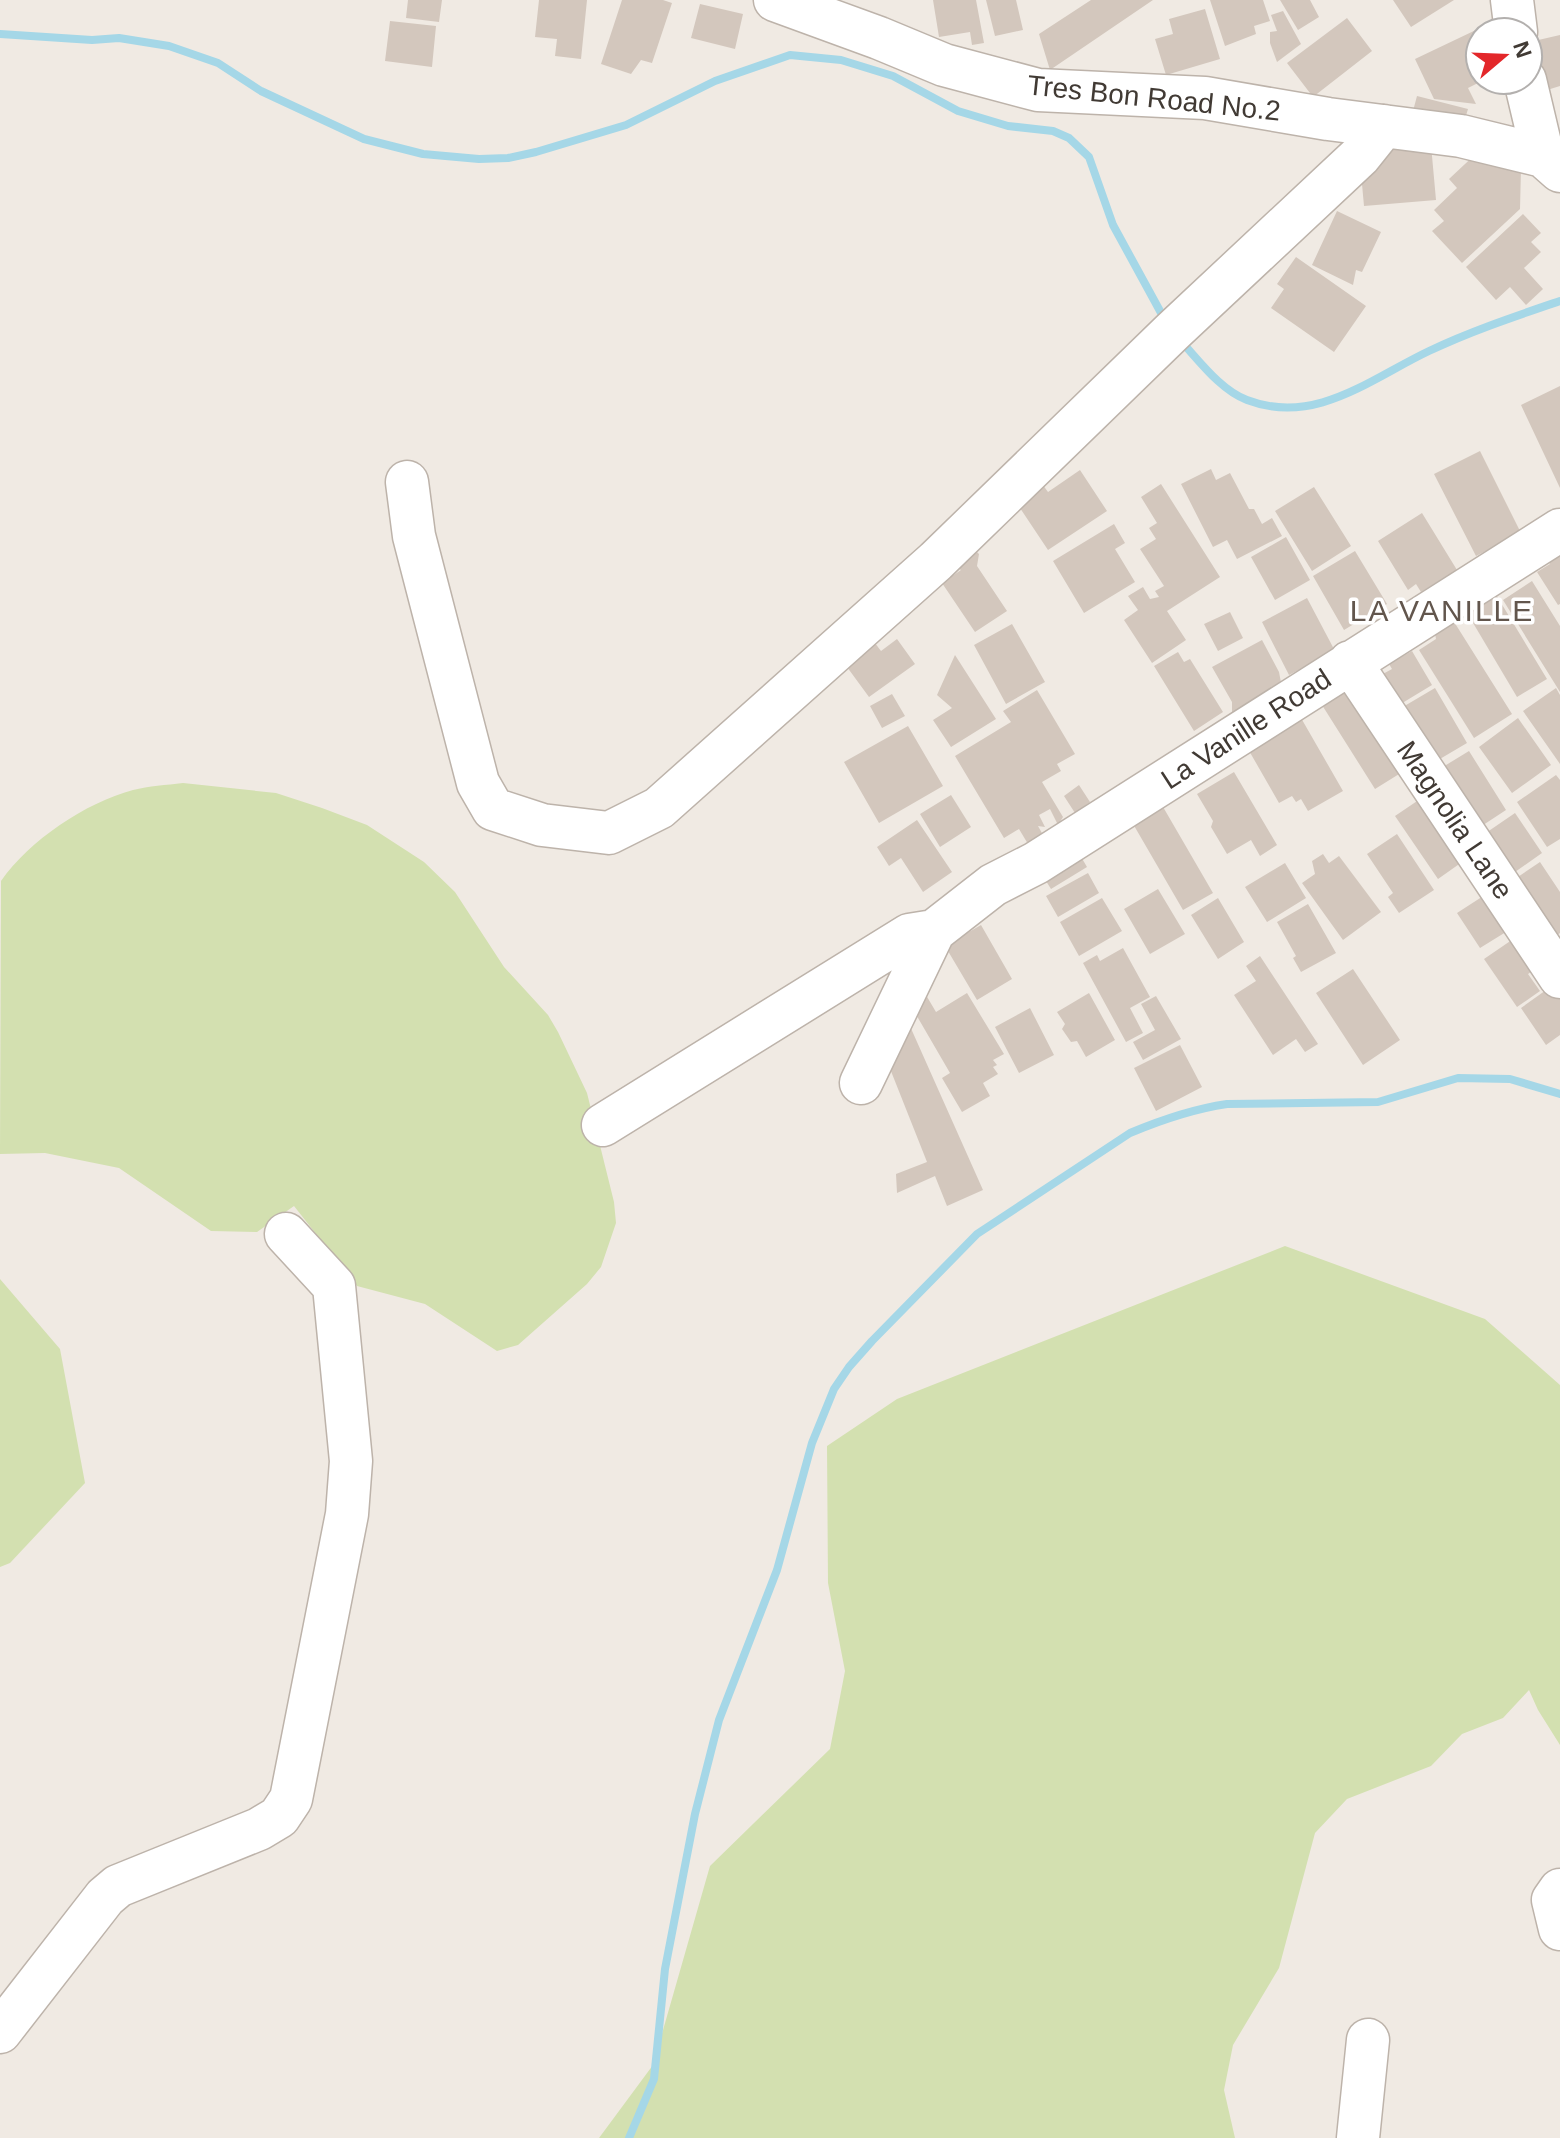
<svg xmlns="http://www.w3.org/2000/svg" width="1560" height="2138" viewBox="0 0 1560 2138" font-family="Arial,sans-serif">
<rect width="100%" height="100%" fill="#f0eae3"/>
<path fill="#d3e0b0" d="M183,783L276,793L322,808L367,825L424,862L455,892L504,967L548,1015L558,1032L587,1093L614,1202L616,1223L601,1267L587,1284L518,1345L497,1351L425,1304L357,1286L294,1206L257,1232L211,1231L119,1168L45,1153L0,1154L1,881C30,840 85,803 133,790C149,786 166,785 183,783Z
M1285,1246L1485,1319L1560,1385V1745L1538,1710L1529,1690L1503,1718L1462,1734L1431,1766L1347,1799L1315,1833L1279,1968L1233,2045L1224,2090L1235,2138H599L653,2065L710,1866L830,1749L845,1671L828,1583L827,1446L897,1399Z
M0,1279L60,1349L85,1483L10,1563L0,1567Z"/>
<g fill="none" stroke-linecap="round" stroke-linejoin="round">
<path stroke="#a5d7e7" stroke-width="8" d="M0,34L92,40L119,38L169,46L218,63L261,91L364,139L423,154L479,159L508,158L536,152L626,125L715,81L790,55L841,60L893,76L958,111L1008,126L1053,131L1069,138L1089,157L1113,225L1166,322
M1179,339C1198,359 1220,390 1247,400C1315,426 1370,379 1429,351C1471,331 1516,316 1560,301
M629,2138L654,2079L665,1969L695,1814L719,1720L777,1570L812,1443L834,1389L849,1367L872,1341L977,1234L1130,1133C1161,1120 1193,1109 1227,1104L1378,1102L1458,1078L1510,1079L1560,1094"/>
</g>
<path fill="#d3c7bd" d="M408,0H442L439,22L406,18Z
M539,0H587L581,59L555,56L557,39L535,37Z
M622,0H663L672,3L652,63L641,60L631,74L601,64Z
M933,0H976L984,43L972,45L970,32L939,37Z
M986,0H1016L1023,30L995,36Z
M1091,0H1153L1050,70L1039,34Z
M1210,0H1263L1270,21L1254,26L1256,34L1225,46Z
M1280,0H1310L1319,17L1298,30Z
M1393,0H1454L1411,27Z
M700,4L743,14L735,49L691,38Z
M1205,9L1220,59L1166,75L1155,39L1173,34L1169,19Z
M1283,11L1301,44L1277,62L1270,43V32L1277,31L1271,15Z
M1347,18L1372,51L1313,97L1287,63Z
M1499,19L1500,32H1480V82L1468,88L1476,104L1434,99L1415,59Z
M390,21L436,26L432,67L385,61Z
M1560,35V86L1547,90L1534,41Z
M1417,96L1468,109L1464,122L1413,111Z
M1431,145L1436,200L1364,206L1360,162L1381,150Z
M1481,149L1521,168L1520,209L1462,263L1432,231L1444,221L1434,210L1457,188L1449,179Z
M1337,211L1381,232L1362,272L1356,270L1353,285L1312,265Z
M1523,214L1541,233L1531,242L1541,252L1524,268L1543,289L1526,305L1510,287L1496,300L1466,267Z
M1296,257L1366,306L1334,352L1271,308L1284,289L1277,284Z
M1560,386V488L1521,405Z
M1480,451L1521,533L1476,556L1434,474Z
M1211,469L1216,480L1230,473L1249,509H1254L1262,524L1272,518L1282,536L1237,559L1227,540L1213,547L1181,484Z
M1080,470L1107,511L1048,550L1020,508L1026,504L1020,494L1040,481L1048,492Z
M1161,484L1220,577L1167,611L1186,640L1152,663L1124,620L1138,610L1128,596L1143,587L1150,599L1159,597L1155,591L1164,586L1140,549L1156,539L1149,528L1157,523L1141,497Z
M1314,487L1351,546L1312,571L1275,511Z
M1422,513L1457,570L1421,592L1416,584L1408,590L1378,541Z
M1114,524L1125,543L1115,549L1135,582L1084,613L1053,561Z
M1286,537L1310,580L1275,600L1251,557Z
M967,542L979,554L977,566L1007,611L975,632L942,583L961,570L947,562Z
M1560,546V604L1558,605L1537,572L1550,564L1544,555Z
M1355,551L1387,604L1344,630L1313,576Z
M1532,581L1560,626V692L1503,600Z
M1489,583L1547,679L1517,697L1460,601Z
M1307,598L1335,651L1289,675L1262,622Z
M1230,612L1243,638L1218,651L1204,624Z
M1451,617L1512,714L1474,738L1419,650L1436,639L1434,628Z
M1012,624L1045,682L1006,704L974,645Z
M872,639L881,651L897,639L915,664L869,697L847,667L862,656L857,649Z
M1262,640L1279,672L1282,688L1232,717V702L1212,667Z
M1412,651L1432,685L1399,705L1381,675L1392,669L1389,664Z
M1178,652L1184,662L1190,659L1223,712L1194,731L1154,666Z
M955,655L996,719L951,747L933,720L952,708L937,695Z
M1358,682L1412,766L1375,789L1322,705Z
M1435,688L1467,743L1428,766L1396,711Z
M1556,688L1560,695V764L1523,711Z
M1037,690L1075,754L1057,764L1061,771L1042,782L1063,817L1058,825L1050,809L1039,815L1045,827L1038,826L1043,835L1028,844L1019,829L1004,838L955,756L1011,722L1003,711Z
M892,694L905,716L882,728L870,706Z
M1293,704L1343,791L1308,811L1301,799L1296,802L1292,796L1279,803L1240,735Z
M1518,718L1551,765L1512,793L1479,747Z
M908,726L943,786L879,823L844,762Z
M1469,751L1506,810L1471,833L1433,773Z
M1234,772L1277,845L1260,856L1251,840L1227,854L1211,827L1213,821L1197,794Z
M1556,775L1560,780V839L1547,847L1517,802Z
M1079,785L1090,802L1075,813L1064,796Z
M1429,793L1472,855L1438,879L1395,816Z
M951,795L971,827L940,847L920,814Z
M1159,800L1213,893L1183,910L1129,817Z
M1515,813L1542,853L1505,879L1477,839Z
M917,820L952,872L923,892L901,858L889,866L877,847Z
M1397,834L1434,890L1399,913L1388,897L1393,893L1367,854Z
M1073,843L1087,867L1051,889L1036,865Z
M1323,854L1329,863L1339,856L1381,912L1343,940L1302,883L1315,874L1312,861Z
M1540,862L1560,892V933L1545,943L1506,885Z
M1285,863L1306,898L1267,922L1245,887Z
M1088,873L1099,893L1058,917L1046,896Z
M1158,889L1185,934L1150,954L1124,909Z
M1491,891L1514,927L1480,948L1457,913Z
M1102,898L1122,931L1079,956L1060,922Z
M1218,898L1244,942L1218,959L1191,915Z
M1308,904L1336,953L1301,972L1293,958L1296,956L1277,922Z
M981,925L1012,979L977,1000L945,946Z
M1522,933L1542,964L1528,974L1540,991L1517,1007L1484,959Z
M1123,948L1150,997L1130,1008L1143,1033L1126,1042L1083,963L1097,955L1100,961Z
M1260,956L1318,1044L1305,1052L1296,1039L1273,1055L1234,995L1256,981L1246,966Z
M1353,969L1400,1040L1363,1065L1316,993Z
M1556,983L1560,989V1035L1546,1045L1521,1008Z
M923,990L936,1012L967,993L1004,1054L993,1060L997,1065L993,1067L998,1074L983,1083L990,1096L962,1112L942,1078L950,1073L907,999Z
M1089,993L1115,1040L1086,1057L1077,1041L1071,1042L1062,1029L1065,1024L1057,1012Z
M1156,996L1181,1039L1143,1060L1133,1042L1155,1030L1141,1004Z
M1030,1008L1054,1055L1019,1073L995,1027Z
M905,1015L983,1190L947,1206L935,1176L897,1193L896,1174L927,1162L883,1051Z
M1180,1045L1202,1087L1156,1111L1134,1068Z"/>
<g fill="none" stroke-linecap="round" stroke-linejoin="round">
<defs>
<path id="minor" d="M775,0L879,38L944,65L1038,90L1205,98L1328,119L1461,136L1543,156
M1512,0L1516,32
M1525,80L1543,156L1560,171
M407,482L414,536L478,783L493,809L542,825L609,833L659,808L936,561L1173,331L1360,156L1384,126
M1350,662L1560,977
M861,1083L934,931L993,885L1036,863L1560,530
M603,1125L909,935L934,931
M1560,1890L1553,1900L1560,1929
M0,2032L105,1897L118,1886L259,1829L279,1817L291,1799L347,1514L351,1461L334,1286L286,1234
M1358,2138L1368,2040"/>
</defs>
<use href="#minor" stroke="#bdb3aa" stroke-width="45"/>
<use href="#minor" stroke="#fff" stroke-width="42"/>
</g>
<g text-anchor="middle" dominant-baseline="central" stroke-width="7" stroke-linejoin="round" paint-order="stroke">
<g font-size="28" fill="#413a34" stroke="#fff">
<text transform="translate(1154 98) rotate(6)">Tres Bon Road No.2</text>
<text transform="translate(1246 729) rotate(-33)">La Vanille Road</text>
<text transform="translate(1455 820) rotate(56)">Magnolia Lane</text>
</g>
<g font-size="30" letter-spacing="2" fill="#62564d" stroke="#fff">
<text x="1442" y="610">LA VANILLE</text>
</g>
</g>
<g transform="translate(1504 56) rotate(71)"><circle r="38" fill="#ffffff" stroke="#b3b0ae" stroke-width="2"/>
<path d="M0-6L14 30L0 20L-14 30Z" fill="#e3272a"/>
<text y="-12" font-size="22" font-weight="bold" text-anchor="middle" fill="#413a34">N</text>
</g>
</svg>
